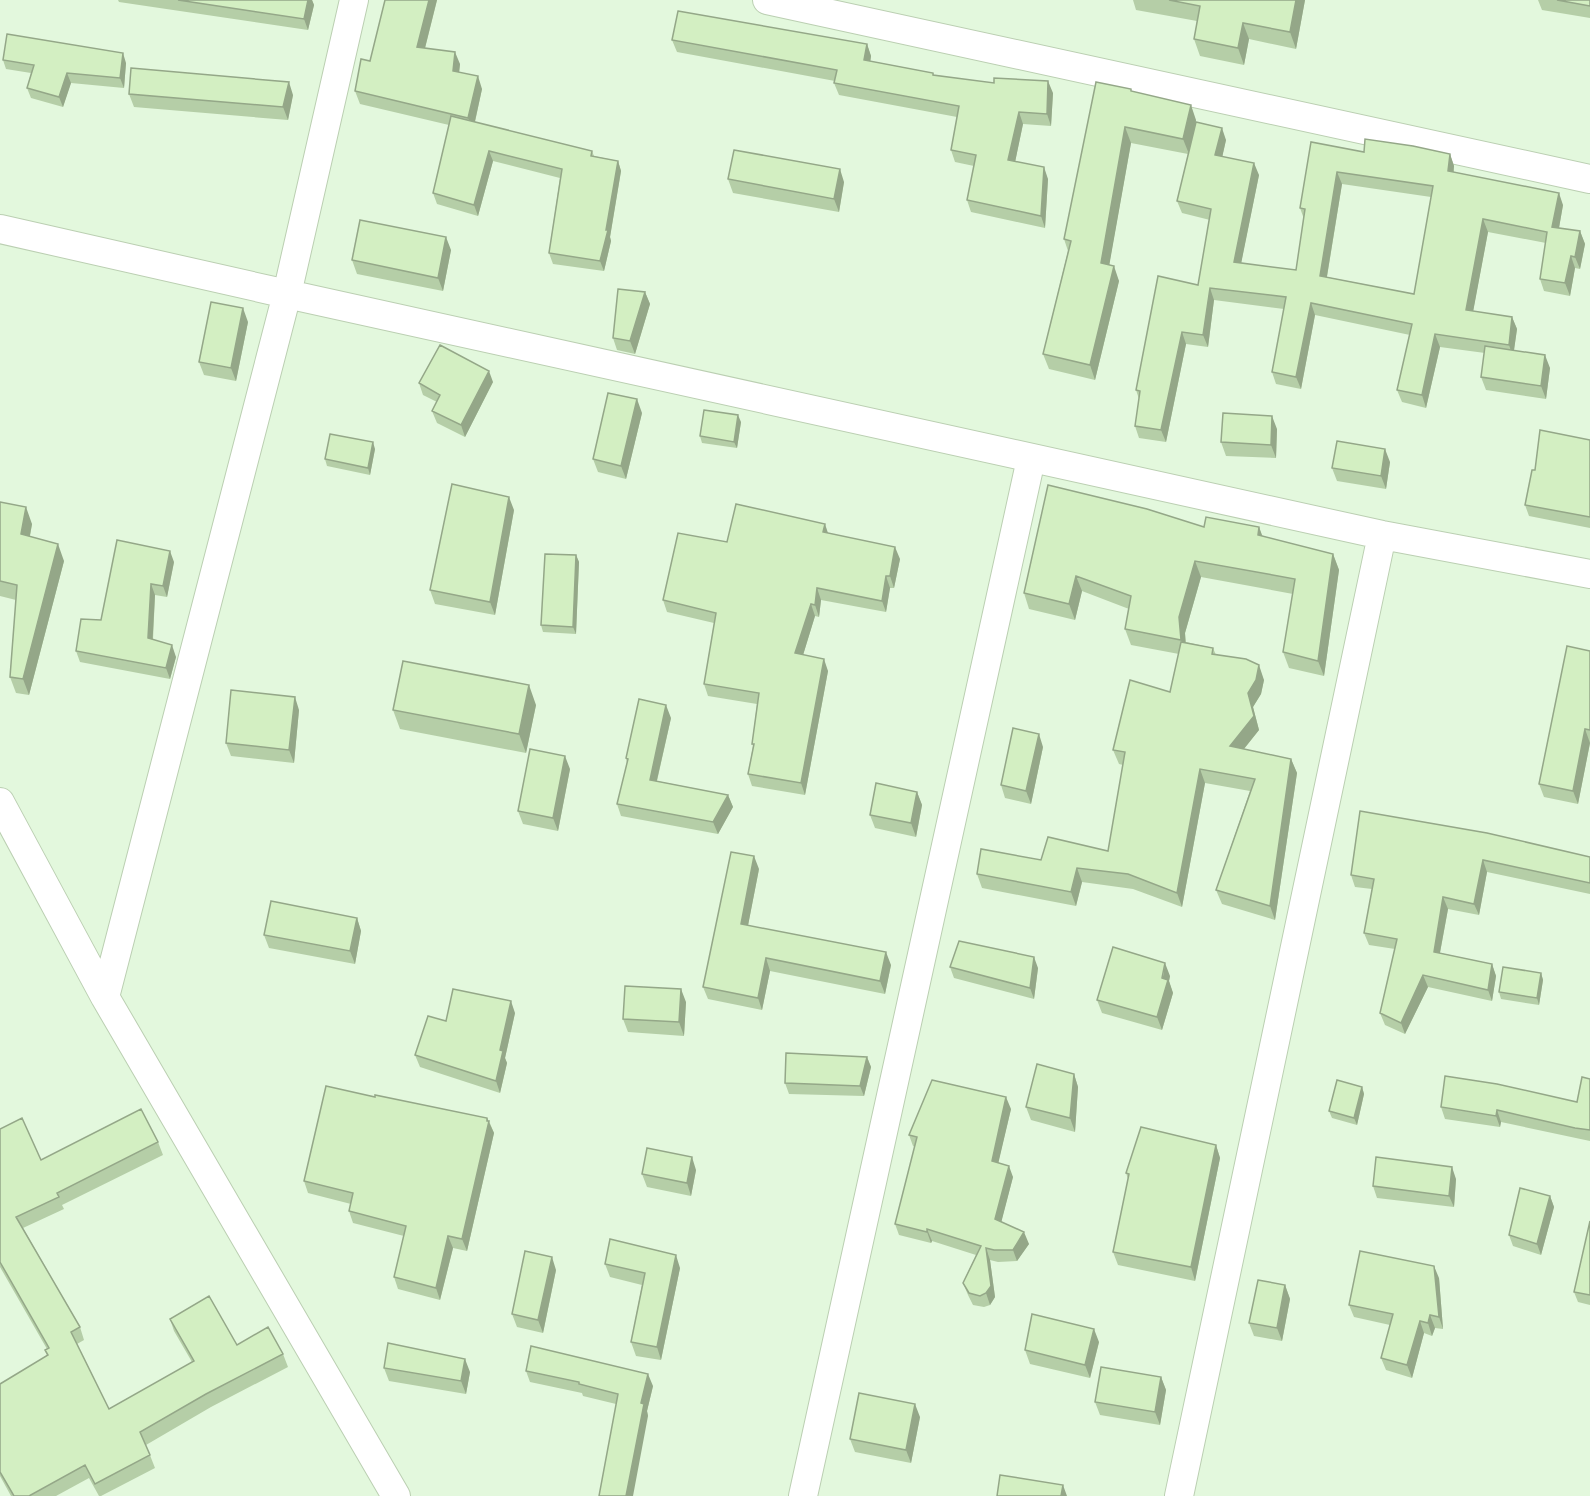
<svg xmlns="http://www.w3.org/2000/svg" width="1590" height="1496" viewBox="0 0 1590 1496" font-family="'Titillium Web',sans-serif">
<rect width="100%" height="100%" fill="#ecfbe9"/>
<path fill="#e3f8dd" d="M0,0H1590V1496H0Z"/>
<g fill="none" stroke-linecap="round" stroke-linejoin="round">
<defs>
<path id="street" d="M767,0L1590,179
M0,229L287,294L1382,535L1590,574
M0,802L105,997L396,1496
M105,997L287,294L354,0
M803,1496L1031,459
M1179,1496L1382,535"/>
</defs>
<use href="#street" stroke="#bbcfb2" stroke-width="30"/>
<use href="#street" stroke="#fff" stroke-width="28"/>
</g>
<path fill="#b5cea7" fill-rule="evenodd" d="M118,0H312L314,5L308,30L119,2Z
M385,0H437L425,48L460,64L459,72L482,89L475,122L592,151L594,156L618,161L621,171L610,237L611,241L604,271L553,264L549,253L560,178L493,161L478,216L437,204L433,193L449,125L360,104L355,91L370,61Z
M1133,0H1305L1296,49L1249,39L1244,65L1200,56L1194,39L1197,21L1136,10Z
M1538,0H1590V18L1542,10Z
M672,40L867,44L871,56L870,61L933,73L934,75L1053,93L1051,126L1023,124L1015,162L1048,179L1045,228L971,212L967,200L974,166L955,162L951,150L957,117L839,95L834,83L835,81L677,52Z
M3,60L126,63L124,88L71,83L63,107L31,98L27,88L31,73L6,69Z
M1132,91L1196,120V122L1226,140L1222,157L1259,175L1241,263L1296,270L1304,219L1300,208L1311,142L1364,152L1450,154L1454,166V172L1563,205L1559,228L1580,231L1585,244L1580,269L1575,268L1570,296L1544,291L1540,279L1546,243L1488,232L1473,311L1512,317L1517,329L1514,350L1550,368L1546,399L1486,390L1481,377L1485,353L1440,347L1426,408L1402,402L1397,390L1410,335L1315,315L1301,389L1276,384L1272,372L1284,309L1214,300L1208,347L1186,344L1166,442L1139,438L1135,426L1139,399L1136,390L1198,285L1210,220L1182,213L1177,201L1188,154L1131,143L1109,265L1119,281L1095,380L1049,369L1043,354L1068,251L1064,239ZM1342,184L1431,197L1414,294L1327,277Z
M129,94L293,95L288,120L134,107Z
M728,179L844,182L839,212L733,193Z
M451,250L443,291L357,274L352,260Z
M645,292L650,304L635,354L617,350L613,338Z
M248,322L236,381L204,375L199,362Z
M493,382L465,437L437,423L432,411L437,402L423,395L419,383Z
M642,413L626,479L598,472L593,459Z
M741,422L737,448L702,443L700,436Z
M1277,429L1276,458L1226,456L1221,442Z
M1590,440V528L1529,516L1525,505L1535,470Z
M375,449L370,475L327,466L325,459Z
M1390,462L1386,489L1337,481L1332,468Z
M0,502L32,524L30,536L64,561L29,695L16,693L10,677L16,600L0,596Z
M514,510L495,615L435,604L430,590Z
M1204,527H1259L1262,536L1333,554L1339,570L1324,676L1289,668L1283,652L1293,594L1201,577L1185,633L1186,642L1213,648L1216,655L1264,680L1261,694L1253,707L1259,730L1244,749L1291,759L1297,773L1275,920L1222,904L1216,890L1250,791L1205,783L1182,907L1133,889L1082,882L1076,906L982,888L977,874L1041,860L1108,851L1123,765L1119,764L1113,750L1170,692L1179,654L1131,645L1125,629L1129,609L1082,591L1075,620L1029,609L1024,593Z
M829,534L900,559L894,588H890L886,612L821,600L819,617L815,616L803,655L828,671L805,795L752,786L748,774L753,746L752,744L757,704L708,696L704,684L714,623L667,612L663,600L727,542Z
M576,555L579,562L576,634L543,632L541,625Z
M174,562L167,597L155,595L153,640L176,657L170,679L80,662L76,651L101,620Z
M1590,651V743L1578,804L1544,797L1539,784Z
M536,705L526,753L400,729L393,710Z
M299,710L294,763L231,756L226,743Z
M671,718L657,781L728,795L733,807L718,834L621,816L617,804L627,763L626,758Z
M1043,747L1031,804L1005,798L1001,785Z
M570,769L558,831L523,824L518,811Z
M917,792L922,805L916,837L875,828L870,815Z
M1360,811L1590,857V894L1487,872L1479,915L1448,909L1440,953L1492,964L1496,976L1492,1001L1428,987L1405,1034L1385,1025L1380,1013L1395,949L1369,945L1364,933L1372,889L1355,887L1351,875Z
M759,869L748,925L891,965L885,994L770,971L762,1010L708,999L703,987Z
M357,918L361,931L355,964L269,948L264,935Z
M950,967L1038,968L1034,999L954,978Z
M1541,973L1543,980L1539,1005L1501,999L1499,992Z
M1170,976L1169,981L1173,993L1162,1030L1102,1013L1097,1000Z
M686,1002L684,1036L628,1032L623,1019Z
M515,1013L505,1058L507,1063L500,1093L420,1067L415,1055Z
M867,1057L871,1067L864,1096L789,1094L785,1083Z
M1074,1074L1078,1087L1075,1132L1031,1120L1026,1107Z
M1590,1079V1141L1501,1122L1500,1127L1445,1119L1441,1107L1577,1102Z
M1362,1087L1364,1094L1357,1125L1332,1118L1329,1111Z
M375,1097L489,1121L494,1133L467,1251L453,1248L440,1300L398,1289L394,1277L404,1236L353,1223L349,1211L351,1204L308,1193L304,1181Z
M1011,1109L998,1163L1013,1177L1001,1222L1029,1244L1017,1261L998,1262L990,1260L995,1297L990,1305L984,1307L973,1305L968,1295L963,1283L976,1255L932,1241L931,1243L899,1235L895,1224L915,1147L913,1146L909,1135Z
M0,1129L41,1160L158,1142L163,1155L62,1205L64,1209L23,1228L80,1327L84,1340L77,1344L109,1409L192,1362L174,1331L170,1319L237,1345L283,1354L288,1367L211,1407L146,1445L155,1468L101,1496H99L89,1478L56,1496H11L0,1476V1384L47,1356L45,1350L47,1349L0,1267Z
M1216,1145L1220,1158L1195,1281L1118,1265L1113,1252L1128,1179L1126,1173Z
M696,1170L691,1196L647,1187L642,1174Z
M1456,1179L1454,1207L1377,1198L1373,1186Z
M1550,1196L1554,1207L1541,1255L1513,1246L1509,1235Z
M1590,1221V1305L1578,1302L1574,1292Z
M605,1264L680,1268L661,1360L636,1356L631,1342L642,1285L610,1277Z
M556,1270L543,1333L517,1327L512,1314Z
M1439,1278L1443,1329L1435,1328L1432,1336L1424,1333L1412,1378L1386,1370L1381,1358L1390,1325L1354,1317L1349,1305Z
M1285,1285L1290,1299L1282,1341L1254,1336L1249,1323Z
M1099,1342L1090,1378L1030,1364L1025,1350Z
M384,1368L470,1372L466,1394L389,1381Z
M526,1371L653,1386L647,1411L648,1416L616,1404L583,1396L582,1393L530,1382Z
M1161,1377L1166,1390L1160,1425L1100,1415L1095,1402Z
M920,1417L911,1463L855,1452L850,1439Z"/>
<path fill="#94a788" d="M308,0H312L314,5L308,30L304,19Z
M429,0H437L422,60L417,47Z
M1296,0H1305L1296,49L1290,32Z
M1243,23L1249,39L1244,65L1238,48Z
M867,44L871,56L869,72L864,60Z
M455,52L460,64L458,83L453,71Z
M123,53L126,63L124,88L120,78Z
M67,73L71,83L63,107L59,97Z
M478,76L482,89L473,130L468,118Z
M1048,81L1053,93L1051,126L1047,114Z
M289,82L293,95L288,120L283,107Z
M1191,105L1196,120L1189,154L1183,139Z
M1019,112L1023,124L1013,172L1008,160Z
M1125,127L1131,143L1107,278L1101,263Z
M1222,128L1226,140L1220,167L1215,155Z
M489,151L493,161L478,216L474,205Z
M1450,154L1454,166L1452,183L1448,171Z
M618,161L621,171L610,237L611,241L604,271L600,261Z
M1254,163L1259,175L1239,274L1234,262Z
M1044,167L1048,179L1045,228L1041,216Z
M840,169L844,182L839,212L834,199Z
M1337,172L1342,184L1325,288L1320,276Z
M1559,193L1563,205L1557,239L1552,227Z
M1483,219L1488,232L1471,323L1466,310Z
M1580,231L1585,244L1580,269L1575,257Z
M446,237L451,250L443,291L438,278Z
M1571,256L1575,268L1570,296L1565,283Z
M1114,266L1119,281L1095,380L1090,365Z
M1210,288L1214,300L1208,347L1203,335Z
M645,292L650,304L635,354L630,341Z
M1311,303L1315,315L1301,389L1296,377Z
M243,308L248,322L236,381L231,368Z
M1512,317L1517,329L1513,357L1509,345Z
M1182,332L1186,344L1166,442L1161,430Z
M1435,334L1440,347L1426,408L1422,395Z
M1545,355L1550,368L1546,399L1541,386Z
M489,371L493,382L465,437L461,425Z
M637,399L642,413L626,479L621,466Z
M738,415L741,422L737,448L734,442Z
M1272,416L1277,429L1276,458L1271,445Z
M373,442L375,449L370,475L368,468Z
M1385,449L1390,462L1386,489L1381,476Z
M509,497L514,510L495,615L490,602Z
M26,507L32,524L27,551L21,534Z
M825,524L829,536L823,532Z
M1259,527L1265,543L1258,535Z
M58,544L64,561L29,695L23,679Z
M895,547L900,559L894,588L890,576Z
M170,551L174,562L167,597L163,586Z
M1333,554L1339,570L1324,676L1318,661Z
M576,555L579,562L576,634L573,627Z
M1195,561L1201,577L1185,633L1186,656L1181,640L1179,617Z
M886,576L890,588L886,612L882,601Z
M1076,576L1082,591L1075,620L1069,604Z
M151,584L155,595L152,650L148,638Z
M817,588L821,600L819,617L815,605Z
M811,604L815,616L800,665L795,653Z
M172,645L176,657L170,679L166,668Z
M824,659L828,671L805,795L801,783Z
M1259,665L1264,680L1261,694L1253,707L1259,730L1235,760L1230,746L1248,693Z
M529,685L536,705L526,753L519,734Z
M295,697L299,710L294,763L289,750Z
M666,705L671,718L654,793L650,780Z
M1585,729L1590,743L1578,804L1573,791Z
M1039,734L1043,747L1031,804L1026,791Z
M565,756L570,769L558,831L553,818Z
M1291,759L1297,773L1275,920L1270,906Z
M1200,769L1205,783L1182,907L1177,893Z
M917,792L922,805L916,837L911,823Z
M728,795L733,807L718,834L713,822Z
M754,856L759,869L746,936L741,924Z
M1483,860L1487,872L1479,915L1474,904Z
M1077,868L1082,882L1076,906L1071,892Z
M1443,897L1448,909L1438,963L1434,952Z
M357,918L361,931L355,964L350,951Z
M886,952L891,965L885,994L880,981Z
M1034,957L1038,968L1034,999L1030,988Z
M766,958L770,971L762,1010L758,998Z
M1165,963L1170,976L1169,981L1173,993L1162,1030L1157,1017Z
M1492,964L1496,976L1492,1001L1488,990Z
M1541,973L1543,980L1539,1005L1537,998Z
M1423,975L1428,987L1405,1034L1401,1023Z
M681,989L686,1002L684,1036L679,1022Z
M511,1001L515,1013L505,1058L507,1063L500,1093L496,1081L500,1050Z
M867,1057L871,1067L864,1096L860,1086Z
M1074,1074L1078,1087L1075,1132L1070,1118Z
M1362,1087L1364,1094L1357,1125L1354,1118Z
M1006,1097L1011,1109L996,1173L992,1161Z
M1497,1110L1501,1122L1500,1127L1496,1116Z
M487,1118L494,1133L467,1251L462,1239Z
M1216,1145L1220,1158L1195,1281L1191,1267Z
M692,1157L696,1170L691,1196L687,1183Z
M1009,1166L1013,1177L999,1231L995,1219Z
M1452,1167L1456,1179L1454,1207L1449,1196Z
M1550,1196L1554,1207L1541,1255L1537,1244Z
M927,1229L932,1241L931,1243L927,1232Z
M1024,1232L1029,1244L1017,1261L1013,1250Z
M448,1236L453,1248L440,1300L436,1288Z
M986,1248L990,1260L995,1297L990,1305L986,1293Z
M676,1255L680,1268L661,1360L657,1347Z
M552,1257L556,1270L543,1333L538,1320Z
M1434,1266L1439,1278L1443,1329L1439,1317Z
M1285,1285L1290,1299L1282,1341L1277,1328Z
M1430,1315L1435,1328L1432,1336L1428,1323Z
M1420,1321L1424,1333L1412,1378L1407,1365Z
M1094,1329L1099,1342L1090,1378L1085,1365Z
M465,1359L470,1372L466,1394L461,1381Z
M648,1374L653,1386L647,1411L648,1416L633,1496H626L641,1403Z
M1161,1377L1166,1390L1160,1425L1155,1412Z
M915,1404L920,1417L911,1463L906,1450Z
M1063,1485L1067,1496H1061Z"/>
<path fill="#d3efc2" stroke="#94a788" stroke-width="1.5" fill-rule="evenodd" d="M178,0H308L304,19Z
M385,0H429L417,47L455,52L453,71L478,76L468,118L355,91L361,59L370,61Z
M1169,0H1296L1290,32L1243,23L1238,48L1194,39L1200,6Z
M1557,0H1590V6Z
M678,11L867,44L864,60L933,73V75L994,83V78L1048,81L1047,114L1019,112L1008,160L1044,167L1041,216L967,200L976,155L951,150L959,106L834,83L837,70L672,40Z
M7,34L123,53L120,78L67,73L59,97L27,88L34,65L3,60Z
M131,68L289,82L283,107L129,94Z
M1096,82L1131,89V91L1191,105L1183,139L1125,127L1101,263L1114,266L1090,365L1043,354L1071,241L1064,239Z
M451,116L592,151L591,156L618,161L606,230H608L600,261L549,253L562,169L489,151L474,205L433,193Z
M1196,122L1222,128L1215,155L1254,163L1234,262L1296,270L1305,209L1300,208L1311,142L1364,152L1365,139L1413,146L1450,154L1448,171L1559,193L1552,227L1580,231L1575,257L1571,256L1565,283L1540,279L1547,232L1483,219L1466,310L1512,317L1509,345L1435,334L1422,395L1397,390L1412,324L1311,303L1296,377L1272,372L1286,297L1210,288L1203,335L1182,332L1161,430L1135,426L1140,391L1136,390L1158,276L1198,285L1211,209L1177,201ZM1337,172L1433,186L1414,294L1320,276Z
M734,150L840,169L834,199L728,179Z
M360,220L446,237L438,278L352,260Z
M618,289L645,292L630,341L613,338Z
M211,302L243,308L231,368L199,362Z
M440,345L489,371L461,425L432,411L440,395L419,383Z
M1485,346L1545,355L1541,386L1481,377Z
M608,393L637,399L621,466L593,459Z
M704,410L738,415L734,442L700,436Z
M1223,413L1272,416L1271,445L1221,442Z
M1540,430L1590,440V517L1525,505L1532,470H1535Z
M330,434L373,442L368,468L325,459Z
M1337,441L1385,449L1381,476L1332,468Z
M452,484L509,497L490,602L430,590Z
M1048,485L1147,509L1204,527L1206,517L1259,527L1258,535L1333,554L1318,661L1283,652L1295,579L1195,561L1179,617L1181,640L1125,629L1131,596L1076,576L1069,604L1024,593Z
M0,502L26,507L21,534L58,544L23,679L10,677L17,585L0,581Z
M736,504L825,524L823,532L895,547L890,576H886L882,601L817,588L815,605L811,604L795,653L824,659L801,783L748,774L754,744H752L759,693L704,684L716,613L663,600L678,533L727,542Z
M117,540L170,551L163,586L151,584L148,638L172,645L166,668L76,651L81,619L101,620Z
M545,554L576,555L573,627L541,625Z
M1181,642L1213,648L1212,654L1246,659L1259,665L1256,680L1248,693L1254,716L1230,746L1291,759L1270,906L1216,890L1255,779L1200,769L1177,893L1128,874L1077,868L1071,892L977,874L981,849L1041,860L1048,837L1108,851L1125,752L1113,750L1130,680L1170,692Z
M1567,646L1590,651V730L1585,729L1573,791L1539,784Z
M403,661L529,685L519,734L393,710Z
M231,690L295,697L289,750L226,743Z
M639,699L666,705L650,780L728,795L713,822L617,804L628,759L626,758Z
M1013,728L1039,734L1026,791L1001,785Z
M530,749L565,756L553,818L518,811Z
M876,783L917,792L911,823L870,815Z
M1360,811L1487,833L1590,857V883L1483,860L1474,904L1443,897L1434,952L1492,964L1488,990L1423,975L1401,1023L1380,1013L1397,939L1364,933L1374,879L1351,875Z
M731,852L754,856L741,924L886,952L880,981L766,958L758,998L703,987Z
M271,901L357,918L350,951L264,935Z
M959,941L1034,957L1030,988L950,967Z
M1113,947L1165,963L1162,978L1168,980L1157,1017L1097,1000Z
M1503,967L1541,973L1537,998L1499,992Z
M625,986L681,989L679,1022L623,1019Z
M453,989L511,1001L500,1050L503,1051L496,1081L415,1055L428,1016L446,1021Z
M786,1053L867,1057L860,1086L785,1083Z
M1037,1064L1074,1074L1070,1118L1026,1107Z
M1445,1076L1497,1084L1577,1102L1582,1077L1590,1079V1130L1575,1128L1497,1110L1496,1116L1441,1107Z
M932,1080L1006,1097L992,1161L1009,1166L995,1219L1024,1232L1013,1250H994L986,1248L991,1286L986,1293L980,1296L969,1293L963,1283L981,1246L927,1229V1232L895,1224L917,1137L909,1135Z
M1337,1080L1362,1087L1354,1118L1329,1111Z
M326,1086L375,1097V1095L487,1118V1121H489L462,1239L448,1236L436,1288L394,1277L406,1226L349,1211L353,1193L304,1181Z
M141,1109L158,1142L57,1193L59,1197L16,1217L80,1327L71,1332L109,1409L194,1361L170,1319L209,1296L237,1345L268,1327L283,1354L206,1394L140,1432L150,1455L95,1484L85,1465L29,1496H14L0,1472V1384L48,1355L45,1350L49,1348L0,1262V1129L22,1118L41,1160Z
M1141,1127L1216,1145L1191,1267L1113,1252L1129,1174L1126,1173Z
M647,1148L692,1157L687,1183L642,1174Z
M1376,1157L1452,1167L1449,1196L1373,1186Z
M1520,1188L1550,1196L1537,1244L1509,1235Z
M1590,1221V1295L1574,1292Z
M610,1239L676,1255L657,1347L631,1342L645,1273L605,1264Z
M525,1251L552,1257L538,1320L512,1314Z
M1360,1251L1434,1266L1439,1317L1430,1315L1428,1323L1420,1321L1407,1365L1381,1358L1393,1314L1349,1305Z
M1258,1280L1285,1285L1277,1328L1249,1323Z
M1032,1314L1094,1329L1085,1365L1025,1350Z
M388,1343L465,1359L461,1381L384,1368Z
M531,1346L648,1374L641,1403L644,1404L626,1496H599L618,1394L579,1384V1382L526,1371Z
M1101,1367L1161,1377L1155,1412L1095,1402Z
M859,1393L915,1404L906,1450L850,1439Z
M1000,1475L1063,1485L1061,1496H997Z"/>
</svg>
